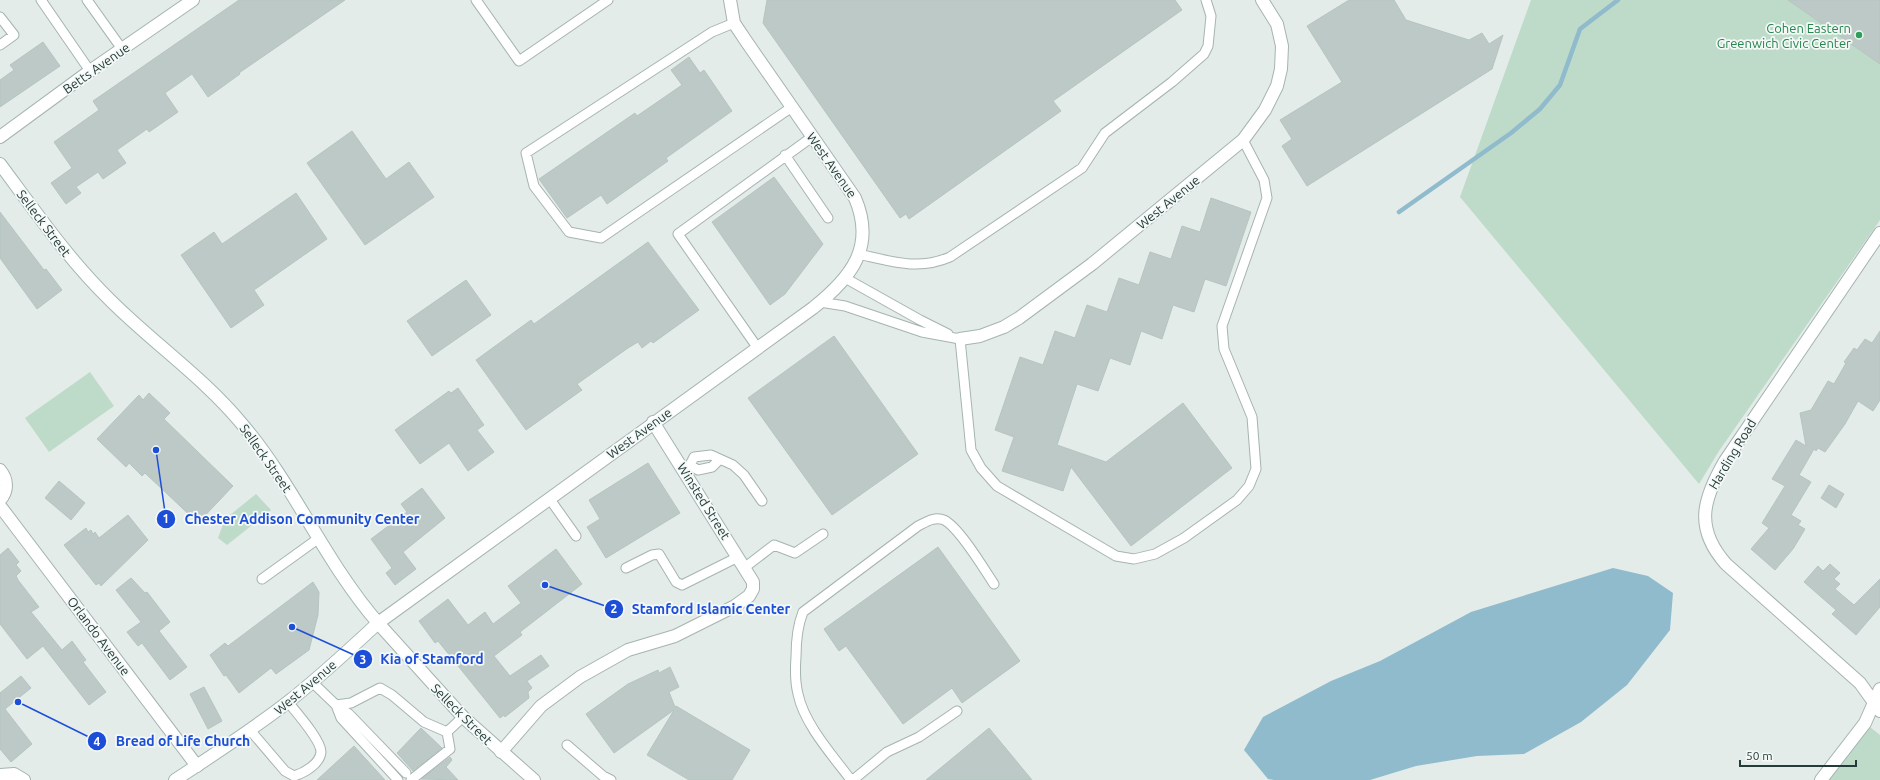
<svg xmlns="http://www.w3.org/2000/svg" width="1880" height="780" viewBox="0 0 1880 780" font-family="Ubuntu,sans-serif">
<rect width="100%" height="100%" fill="#e3ece9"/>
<path fill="#bedbca" d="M1531,0H1880V220L1719,451L1699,484L1460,197Z
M90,372L114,406L49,452L25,418Z
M256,494L271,510L227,545L218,538L225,519Z
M1865,723L1880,735V780H1821Z"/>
<path fill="#90bbcc" d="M1613,568L1648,576L1673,593L1670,630L1627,685L1581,722L1524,754L1477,756L1416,766L1370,780H1274L1268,779L1244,750L1263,717L1331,681L1380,661L1471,612Z"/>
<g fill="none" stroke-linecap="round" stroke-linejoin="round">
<path stroke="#90bbcc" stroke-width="4.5" d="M1399,212L1511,133L1540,109L1560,85L1580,29L1618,0"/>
</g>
<path fill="#bcc9c6" stroke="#b6c5c1" d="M239,0H345L239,73L240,74L208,97L192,74L165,93L178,112L149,132L147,129L117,150L126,163L103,179L98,172L76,187L81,193L66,204L51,183L72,168L54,142L99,110L93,101Z
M767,0H1175L1182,10L1053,101L1061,111L909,219L906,214L900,218L763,23Z
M1349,0H1394L1406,20L1469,40L1482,33L1489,44L1503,35L1492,69L1307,186L1282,146L1292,139L1280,120L1342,82L1307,26Z
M1788,0H1880V64Z
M43,42L60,66L0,107V80L14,70L10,65Z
M689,57L700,73L704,70L732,111L666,158L668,161L607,204L601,195L567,218L539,179L635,113L637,116L682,85L671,70Z
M352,131L386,179L409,162L434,197L365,245L307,163Z
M774,177L823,244L785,294L770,305L712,222Z
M296,193L327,239L254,290L264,305L231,328L181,255L214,232L222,244Z
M1211,198L1251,212L1226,286L1205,279L1194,312L1173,305L1162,339L1141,331L1130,365L1110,358L1098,391L1077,384L1057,445L1106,462L1183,403L1232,468L1131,546L1071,467L1063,491L1002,471L1014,437L995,430L1020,357L1043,365L1055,331L1075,338L1087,305L1107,312L1119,278L1139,285L1150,252L1171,259L1182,226L1200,232Z
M0,212L44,270L46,269L62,290L37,309L0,258Z
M648,242L699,310L653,343L651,341L642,348L638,342L628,348L577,384L582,390L526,430L476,360L531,320L534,324Z
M466,280L491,315L432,356L407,321Z
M1880,331V400L1873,411L1858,401L1845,424L1825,452L1818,448L1816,451L1814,449L1799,475L1811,482L1791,515L1801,521L1798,525L1805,529L1793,549L1775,570L1751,549L1769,528L1762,523L1785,486L1772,479L1796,440L1806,446L1800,413L1811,410L1828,381L1834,384L1846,363L1844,362L1854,348L1857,350L1865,339L1872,343Z
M834,336L918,454L832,515L748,398Z
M458,388L484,425L477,430L494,452L468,471L449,443L420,464L395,430L449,391L451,393Z
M149,393L170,413L164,419L233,486L198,523L145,473L142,476L129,463L126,467L97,439L139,395L143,400Z
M648,463L680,513L606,558L587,527L600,519L589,500Z
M59,481L85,503L71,520L45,498Z
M1829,485L1844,494L1836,508L1821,498Z
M422,488L445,518L403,552L416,569L395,585L386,573L392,568L371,539L407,512L401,504Z
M128,515L148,540L101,586L99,583L96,585L64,545L86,528L88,532L91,530L93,534L95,532L99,538Z
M938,547L1020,661L962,703L952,688L903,724L846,646L839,651L824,629Z
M8,548L19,562L16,565L21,571L16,576L18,580L39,607L31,612L62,650L72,641L86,660L83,662L106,692L89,705L43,646L27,659L0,624V555Z
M556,549L582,584L520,632L522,635L494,656L510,676L541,655L549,666L527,681L532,688L528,692L529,698L505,717L504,715L500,718L438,641L435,643L419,621L448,599L468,625L485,612L493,624L521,603L508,586Z
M1830,564L1840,573L1834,579L1840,584L1835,589L1854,605L1880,579V607L1856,635L1832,614L1836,610L1804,582L1818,566L1823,571Z
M131,578L145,593L147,592L170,622L159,631L187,667L170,680L142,643L138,646L127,632L141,622L116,590Z
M313,582L319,592L318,615L309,650L276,674L271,668L239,693L226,675L224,676L210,655L225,643L228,646Z
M670,667L679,687L669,692L675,707L676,706L750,750L732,780H689L647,755L674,710L614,753L586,714L628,684L658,670L659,673Z
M21,676L31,688L5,709L32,744L11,762L0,749V693Z
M204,687L222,721L208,729L190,694Z
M421,728L442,748L413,771L397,753Z
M989,728L1032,780H926Z
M354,746L385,780H317Z
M450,757L452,760L446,767L458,780L421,779Z"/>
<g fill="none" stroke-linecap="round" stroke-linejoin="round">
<defs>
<path id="service" d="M41,0L90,71
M87,0L122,49
M476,0L519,61L608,0
M0,17L14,35L0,45
M734,23L712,32L526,153L534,186L569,232L601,238L792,107
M785,155L828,218
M858,254C890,261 918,271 950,257L1082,168L1105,133L1172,82L1204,54L1208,46L1211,16L1206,0
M845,278L920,320L948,334
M820,302L845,306L922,332L960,339
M960,339L971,450L981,468L997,486L1116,556L1134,559L1155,554L1184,538L1237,500L1249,486L1256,469L1252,417L1224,349L1222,326L1267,198L1264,180L1243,140
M757,347L678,234L812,137
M690,465L698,470L712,467L719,460
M683,468L690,465L694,457L711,455L733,465L744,475L762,501
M549,498L576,536
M626,568L652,555L659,554L676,582L682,585L738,557
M744,568L774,545L795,553L823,534
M262,579L319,538
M312,682L336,705L349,714L406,773
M250,730L285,771L294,776C304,773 320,764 321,752C321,740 296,712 288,702
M447,732L463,717
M567,745L603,776L611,780
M398,780L341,718L336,705L351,703L380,688L392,695L424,722L447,732
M411,780L450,749L447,732
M851,780C833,756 804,724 798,694C795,682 795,670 796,657C796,642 797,627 803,612L918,526C926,522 935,516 944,520C959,527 984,569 994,584
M853,780L887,752L919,737L957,711"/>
<path id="minor" d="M0,137L90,71L193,0
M1880,233L1725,461C1703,499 1694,528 1726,564L1860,683L1880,711
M960,339L980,336L1004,327L1019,318L1092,264L1243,140L1265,110L1277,86L1281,69L1282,46L1277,24L1262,0
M0,470C8,480 8,491 0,500
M0,506L197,766
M378,623L813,308C851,278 876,247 855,198L746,41L734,23L730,0
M501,752L541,706L580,677L628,650L675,636L735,606L749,596L753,589V582L653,422
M0,775L14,774L24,780
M1821,780L1865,723L1880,689"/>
<path id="tertiary" d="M378,623L463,717L534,780"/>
<path id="secondary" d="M0,164C35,211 68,259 110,300C153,343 203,377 242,424C294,485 325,562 378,623C349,650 320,677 288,702C252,730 213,755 175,780"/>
</defs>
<use href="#service" stroke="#a6b4b1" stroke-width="11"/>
<use href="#minor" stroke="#a6b4b1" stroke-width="14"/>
<use href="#tertiary" stroke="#a6b4b1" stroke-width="14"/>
<use href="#secondary" stroke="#a3b7b2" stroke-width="14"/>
<use href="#service" stroke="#fff" stroke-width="9"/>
<use href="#minor" stroke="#fff" stroke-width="12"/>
<use href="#tertiary" stroke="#fff" stroke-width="12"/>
<use href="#secondary" stroke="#fff" stroke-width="12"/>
</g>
<circle fill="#2e9e5b" stroke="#f4f9f7" stroke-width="1.5" cx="1859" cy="35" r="4"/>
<g text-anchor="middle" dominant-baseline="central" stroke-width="3.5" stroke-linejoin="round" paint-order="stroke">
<g font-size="13" fill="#27864d" stroke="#f4f9f7" text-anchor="end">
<text x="1851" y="28">Cohen Eastern<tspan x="1851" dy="15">Greenwich Civic Center</tspan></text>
</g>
<g font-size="13" fill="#243c39" stroke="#f4f9f7">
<text transform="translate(96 68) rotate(-35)">Betts Avenue</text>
<text transform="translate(832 165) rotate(55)">West Avenue</text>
<text transform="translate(1168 202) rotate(-39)">West Avenue</text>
<text transform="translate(44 223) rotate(53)">Selleck Street</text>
<text transform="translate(639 433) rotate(-36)">West Avenue</text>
<text transform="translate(1732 454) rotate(-59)">Harding Road</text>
<text transform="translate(266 458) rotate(55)">Selleck Street</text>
<text transform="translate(704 501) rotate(58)">Winsted Street</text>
<text transform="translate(99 636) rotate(53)">Orlando Avenue</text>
<text transform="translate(305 687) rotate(-40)">West Avenue</text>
<text transform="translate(462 714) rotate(45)">Selleck Street</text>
</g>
</g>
<path fill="none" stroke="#1d4ed8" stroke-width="1.5" d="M156 450L166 519M545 585L614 609M292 627L363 659M18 702L97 741"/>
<g fill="#1d4ed8" stroke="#f4f9f7" stroke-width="1.5">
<circle cx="156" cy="450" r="4"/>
<circle cx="545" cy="585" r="4"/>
<circle cx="292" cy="627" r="4"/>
<circle cx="18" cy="702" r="4"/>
<circle cx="166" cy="519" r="10"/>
<circle cx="614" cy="609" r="10"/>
<circle cx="363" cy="659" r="10"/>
<circle cx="97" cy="741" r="10"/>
</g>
<g font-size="12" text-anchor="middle" font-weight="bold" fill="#fff">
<text x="166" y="523">1</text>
<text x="614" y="613">2</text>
<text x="363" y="664">3</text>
<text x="97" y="746">4</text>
</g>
<g font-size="14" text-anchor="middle" font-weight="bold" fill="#1d4ed8" stroke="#f4f9f7" stroke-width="3.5" stroke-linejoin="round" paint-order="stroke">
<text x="302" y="524">Chester Addison Community Center</text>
<text x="711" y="614">Stamford Islamic Center</text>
<text x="432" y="664">Kia of Stamford</text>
<text x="183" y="746">Bread of Life Church</text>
</g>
<path d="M1740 760v6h116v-6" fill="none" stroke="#243c39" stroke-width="2"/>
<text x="1746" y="760" font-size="12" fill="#243c39" stroke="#f4f9f7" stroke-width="3" paint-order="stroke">50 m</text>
</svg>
